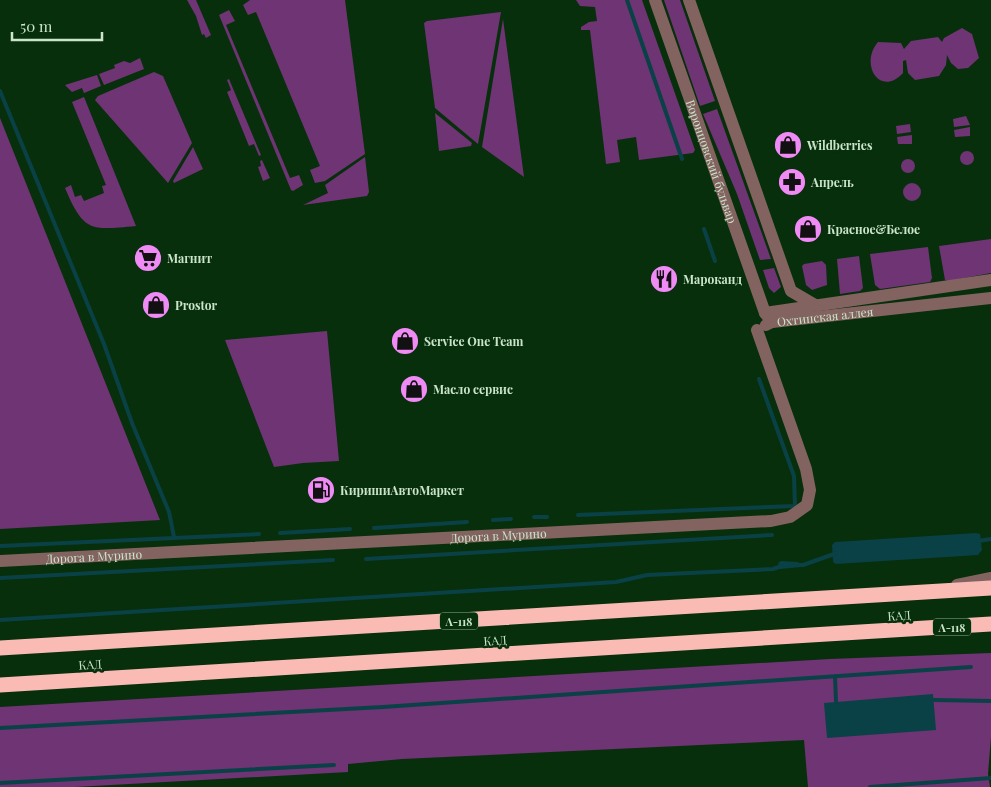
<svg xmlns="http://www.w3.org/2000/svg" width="991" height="787" viewBox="0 0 991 787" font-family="'Playfair Display',serif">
<rect width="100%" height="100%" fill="#072f0c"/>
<path fill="#6f3473" d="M187,0H196L211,35L206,38L204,34L202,35L196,16Z
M250,0H345L365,154L325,181L315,183L310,170L320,166L256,12L248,15L243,5Z
M576,0H642L695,150L693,153L639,160L636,137L617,140L620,162L606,164L590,30H581V27L589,22L597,21L595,7L580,6Z
M664,0H680L715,101L700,106Z
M229,10L235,21L226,25L290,178L299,175L303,185L293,191L291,190L219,15Z
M501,12L478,144L435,108L424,23L427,21Z
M503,19L524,177L482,147Z
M962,28L972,34L979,58L968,68L958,69L951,63L947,55L946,65L939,76L915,80L908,73L906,60L903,61V73C880,98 859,64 878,42L901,43L904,49L911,41L938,37L942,42L944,38Z
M140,58L144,69L104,85L99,74L115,68L114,65L124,61L130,63Z
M154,72L163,76L192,143L168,183L95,100L98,96Z
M97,75L101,86L84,93L82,88L72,92L65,85Z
M229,79L261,155L259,156L254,144L249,146L227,92L231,90L227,80Z
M84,97L136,226C91,230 84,233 65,188L71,185L75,197L81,195L84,201L104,193L102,186L106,185L72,102Z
M717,109L771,259L760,260L737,194L703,114Z
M435,113L472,143L471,146L439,151Z
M966,116L970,125L954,127L953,119Z
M0,118L160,520L0,529Z
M910,124L911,132L897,134L896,126Z
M970,127V136L955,137L954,130Z
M912,135V144H898L897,137Z
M193,147L203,169L174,183L173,181Z
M960 158a7 7 0 1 1 14 0a7 7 0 1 1-14 0Z
M365,157L369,192L367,196L303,205L328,193L325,185Z
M901 166a7 7 0 1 1 14 0a7 7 0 1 1-14 0Z
M262,160L270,178L263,181L258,167L261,166L260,161Z
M903 192a9 9 0 1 1 18 0a9 9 0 1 1-18 0Z
M991,239V273L948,281L945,280L939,246Z
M928,247L932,278L930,282L880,289L875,285L870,254Z
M859,256L863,288L860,291L840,294L837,259Z
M822,261L826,265L827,285L812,290L806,285L802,266L804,264Z
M774,268L781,287L774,293L769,288L763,270Z
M327,331L339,461L303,463L274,467L225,340Z
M991,653V737L988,774L990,787H808L804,740L402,759L348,764V772L75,787H0V707L830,659Z"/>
<path fill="#0a4146" d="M976,533L980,534L982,550L978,555L836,564L833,562L832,545L835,542Z
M781,561L798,562L801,567L780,569L778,563Z
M933,694L936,730L827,738L824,703Z"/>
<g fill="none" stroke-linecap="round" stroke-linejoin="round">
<path stroke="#0a4146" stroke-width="4" d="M627,0L682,159
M0,91L104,344L132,423L169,512L174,537
M704,229L715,261
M578,515L795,506L794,476L759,379
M534,517H547
M493,520L511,519
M374,528L467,522
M280,533L350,529
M978,541L991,539
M0,546L259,534
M366,559L772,535
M796,565H803L837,553
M0,578L333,560
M0,620L616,582L647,575L773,569L782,566
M835,676L836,702
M934,700L991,701
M0,728L383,707L971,667
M0,783L334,765
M870,787L991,778"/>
<g stroke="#836360" stroke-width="12">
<path id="s1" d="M655,0L765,313L772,322"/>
<path d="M689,0L791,291L815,305"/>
<path d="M765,313L991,280"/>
<path id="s2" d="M766,325L772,322L991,298"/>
<path id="s3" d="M0,561L771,521L790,517L807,505L810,490L806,469L757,330"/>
<path d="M957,585L991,578"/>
</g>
<path stroke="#fbbbb5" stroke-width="15" d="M0,648L991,588
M0,685L991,624"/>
</g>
<defs>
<symbol id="shop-disc" viewBox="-11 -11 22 22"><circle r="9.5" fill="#f08bf6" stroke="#072f0c"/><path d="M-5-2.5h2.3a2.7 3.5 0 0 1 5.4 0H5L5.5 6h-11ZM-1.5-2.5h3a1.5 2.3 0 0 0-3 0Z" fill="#111"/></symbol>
<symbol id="pharmacy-disc" viewBox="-11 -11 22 22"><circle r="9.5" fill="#f08bf6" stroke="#072f0c"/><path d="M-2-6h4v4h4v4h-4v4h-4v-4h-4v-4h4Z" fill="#111"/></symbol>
<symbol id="supermarket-disc" viewBox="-11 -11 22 22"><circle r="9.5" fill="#f08bf6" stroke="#072f0c"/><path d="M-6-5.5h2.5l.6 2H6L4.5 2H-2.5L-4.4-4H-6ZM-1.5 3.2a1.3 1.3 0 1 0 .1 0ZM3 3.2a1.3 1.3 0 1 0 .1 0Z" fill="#111"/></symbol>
<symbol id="restaurant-disc" viewBox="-11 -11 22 22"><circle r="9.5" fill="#f08bf6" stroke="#072f0c"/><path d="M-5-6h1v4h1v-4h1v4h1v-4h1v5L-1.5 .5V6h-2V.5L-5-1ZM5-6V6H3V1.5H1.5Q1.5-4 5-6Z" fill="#111"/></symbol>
<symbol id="fuel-disc" viewBox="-11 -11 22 22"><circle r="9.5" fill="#f08bf6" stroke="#072f0c"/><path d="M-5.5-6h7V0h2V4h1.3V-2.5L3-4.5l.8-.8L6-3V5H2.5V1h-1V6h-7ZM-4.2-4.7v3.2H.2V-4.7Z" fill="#111"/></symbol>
</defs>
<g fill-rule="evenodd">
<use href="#shop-disc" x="772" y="129" width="32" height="32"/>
<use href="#pharmacy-disc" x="776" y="166" width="32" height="32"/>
<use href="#shop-disc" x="792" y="213" width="32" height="32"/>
<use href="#supermarket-disc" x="132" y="242" width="32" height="32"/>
<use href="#restaurant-disc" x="648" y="263" width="32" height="32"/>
<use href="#shop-disc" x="140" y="289" width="32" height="32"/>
<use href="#shop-disc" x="389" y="325" width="32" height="32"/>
<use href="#shop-disc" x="398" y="373" width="32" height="32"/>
<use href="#fuel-disc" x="305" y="474" width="32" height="32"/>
</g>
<g text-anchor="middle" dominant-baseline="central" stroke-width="5" stroke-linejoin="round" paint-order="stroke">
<g fill="#072f0c" stroke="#90ae91" stroke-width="1">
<rect x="440" y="612.5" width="38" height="17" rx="4"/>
<rect x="933" y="618.5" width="38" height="17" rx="4"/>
</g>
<g font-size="11" font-weight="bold" fill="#cae5ca">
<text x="459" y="621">А-118</text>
<text x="952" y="627">А-118</text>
</g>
<g font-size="12" font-weight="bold" fill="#cae5ca" stroke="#072f0c" text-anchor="start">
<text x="807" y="145">Wildberries</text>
<text x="811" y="182">Апрель</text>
<text x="827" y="229">Красное&amp;Белое</text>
<text x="167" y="258">Магнит</text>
<text x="683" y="279">Мароканд</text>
<text x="175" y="305">Prostor</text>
<text x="424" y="341">Service One Team</text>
<text x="433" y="389">Масло сервис</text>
<text x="340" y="490">КиришиАвтоМаркет</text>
</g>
<g font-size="12" fill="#cae5ca" stroke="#072f0c">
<text stroke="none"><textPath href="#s1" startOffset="171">Воронцовский бульвар</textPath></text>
<text stroke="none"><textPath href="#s2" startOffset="60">Охтинская аллея</textPath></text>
<text stroke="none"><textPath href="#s3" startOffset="499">Дорога в Мурино</textPath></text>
<text stroke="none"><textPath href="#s3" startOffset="94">Дорога в Мурино</textPath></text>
<text transform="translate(899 615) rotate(-4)">КАД</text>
<text transform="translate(495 640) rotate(-4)">КАД</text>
<text transform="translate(90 664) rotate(-4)">КАД</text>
</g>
</g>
<path d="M12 32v8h90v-8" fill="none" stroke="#cae5ca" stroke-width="2.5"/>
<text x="20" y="32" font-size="15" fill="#cae5ca" stroke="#072f0c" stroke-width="4" paint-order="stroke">50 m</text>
</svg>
